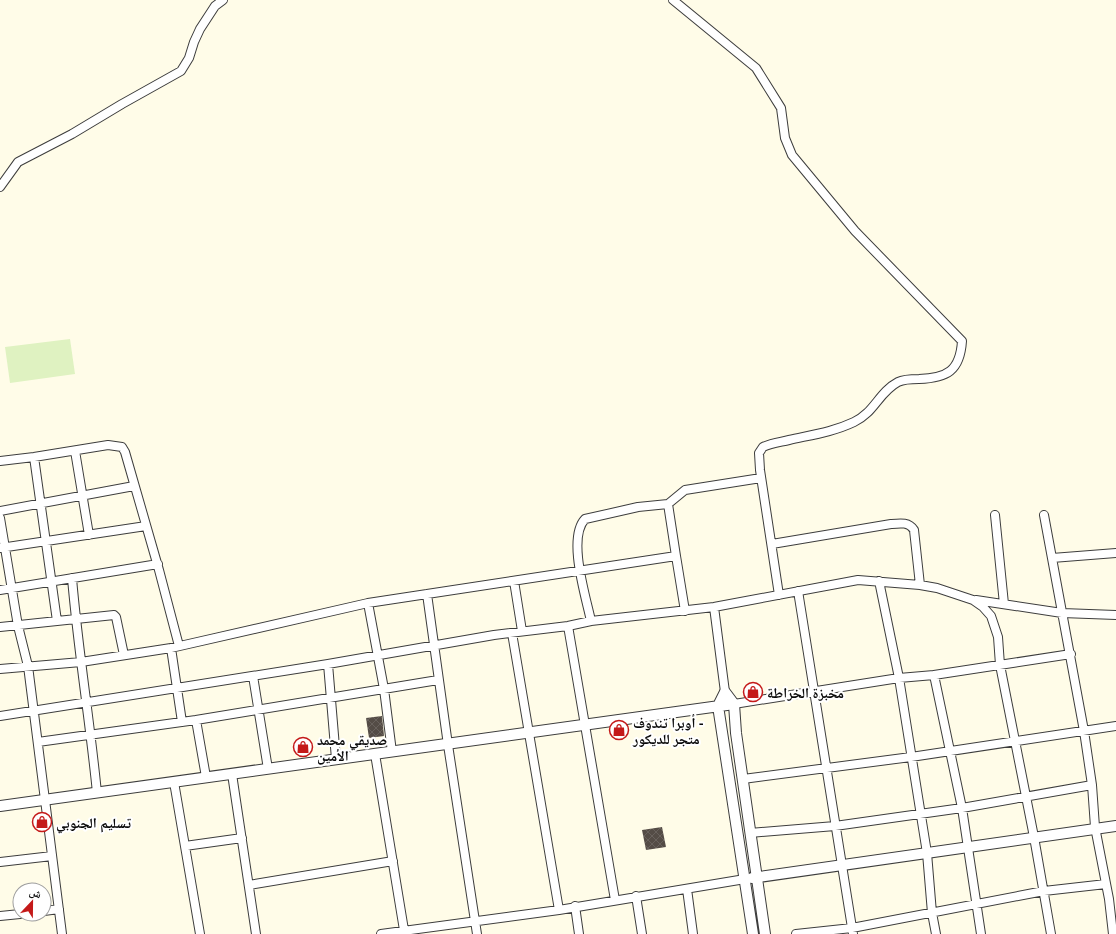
<svg xmlns="http://www.w3.org/2000/svg" width="1116" height="934" viewBox="0 0 1116 934" font-family="'Noto Serif','Noto Naskh Arabic',serif">
<defs>
<pattern id="building-cross-hatch" width="8" height="8" patternUnits="userSpaceOnUse"><rect width="8" height="8" fill="#544c46"/><path d="M0 0l8 8M0 8l8-8" fill="none" stroke="#68615c"/></pattern>
</defs>
<rect width="100%" height="100%" fill="#fffce8"/>
<path fill="#dff2c1" d="M70,339L75,374L10,383L5,347Z"/>
<path fill="url(#building-cross-hatch)" d="M382,716L384,736L369,738L366,718Z
M662,827L666,847L646,850L642,830Z"/>
<g fill="none" stroke-linecap="round" stroke-linejoin="round">
<defs>
<path id="minor" d="M673,0L756,68L781,108L785,138L792,155L855,231L962,341C960,371 947,378 919,379C913,379 904,379 898,382C879,392 874,413 854,422C833,432 811,435 789,440C781,442 771,443 763,447L759,453L760,470L779,595
M0,187L18,162L72,134L122,104L181,71L189,58L194,42L200,29L215,6L223,0
M75,451L89,535
M34,457L57,621
M0,461L34,457L108,445L122,447L125,452L159,570L179,646
M668,504L685,490L761,478
M0,511L134,486
M995,515L1004,604
M1044,515L1084,731L1092,785L1095,827L1109,899L1113,934
M0,518L18,626L28,666L62,934
M772,544L891,524C901,523 909,522 914,530L920,585
M0,548L146,526
M1052,558L1116,553
M72,578C78,650 90,721 97,793
M514,581L522,631
M879,581L899,678L927,853L932,913L936,934
M0,590L158,564
M798,591L853,934
M427,594L448,745L477,934
M976,600L1062,613L1116,615
M368,603L384,689L392,752
M714,607L725,692
M591,621C586,597 567,538 585,519L638,507L668,504L676,556
M568,626L615,900
M0,627L114,615L116,617L124,655
M512,633L559,910
M171,648L182,722
M328,664L336,759
M0,669L81,662L171,648L368,603L676,556L685,611
M934,675L962,808L981,934
M253,676L268,769
M734,704L899,678L934,675L1071,654
M0,716L328,664L494,635L568,626L591,621L714,607L858,580L920,585L937,588L973,600L983,607L991,616L998,637L1000,665L1034,837L1051,934
M196,720L206,777
M38,742L196,720L438,680
M375,754L404,930
M232,774L256,934
M743,779L911,757L1116,726
M174,782L200,934
M750,833L835,826L962,808L1092,785
M185,846L242,838
M0,862L52,856
M249,885L393,861
M687,889L693,934
M636,896L642,934
M575,906L579,934
M44,911L59,909
M0,916L20,914
M381,934L559,910L745,879
M796,934L852,928L1044,891L1106,884"/>
<path id="tertiary" d="M0,806L734,704
M752,878L1116,826
M753,934L718,706L725,692L734,704L736,733L765,934"/>
</defs>
<use href="#minor" stroke="#3d3d3d" stroke-width="10"/>
<use href="#tertiary" stroke="#3d3d3d" stroke-width="12"/>
<use href="#minor" stroke="#fff" stroke-width="8"/>
<use href="#tertiary" stroke="#fff" stroke-width="10"/>
</g>
<defs>
<symbol id="shop-ring" viewBox="-11 -11 22 22"><circle r="9.5" fill="#fff" stroke="#c41919" stroke-width="1.5"/><path d="M-5-2.5h2.3a2.7 3.5 0 0 1 5.4 0H5L5.5 6h-11ZM-1.5-2.5h3a1.5 2.3 0 0 0-3 0Z" fill="#c41919"/></symbol>
</defs>
<g fill-rule="evenodd">
<use href="#shop-ring" x="742" y="681" width="22" height="22"/>
<use href="#shop-ring" x="608" y="719" width="22" height="22"/>
<use href="#shop-ring" x="292" y="736" width="22" height="22"/>
<use href="#shop-ring" x="31" y="811" width="22" height="22"/>
</g>
<g text-anchor="middle" dominant-baseline="central" stroke-width="4" stroke-linejoin="round" paint-order="stroke">
<g font-size="14" font-weight="bold" fill="#0a0a0a" stroke="#fff" text-anchor="start">
<text x="767" y="692">مخبزة الخراطة</text>
<text x="633" y="722">أوبرا تندوف -<tspan x="633" dy="16">متجر للديكور</tspan></text>
<text x="317" y="739">صديقي محمد<tspan x="317" dy="16">الأمين</tspan></text>
<text x="56" y="822">تسليم الجنوبي</text>
</g>
</g>
<g transform="translate(32 902) rotate(22)"><circle r="19" fill="#ffffff" stroke="#9d9d9d"/>
<path d="M0-3L7 15L0 10L-7 15Z" fill="#c41919"/>
<text y="-6" font-size="11" font-weight="bold" text-anchor="middle" fill="#0a0a0a">ش</text>
</g>
</svg>
